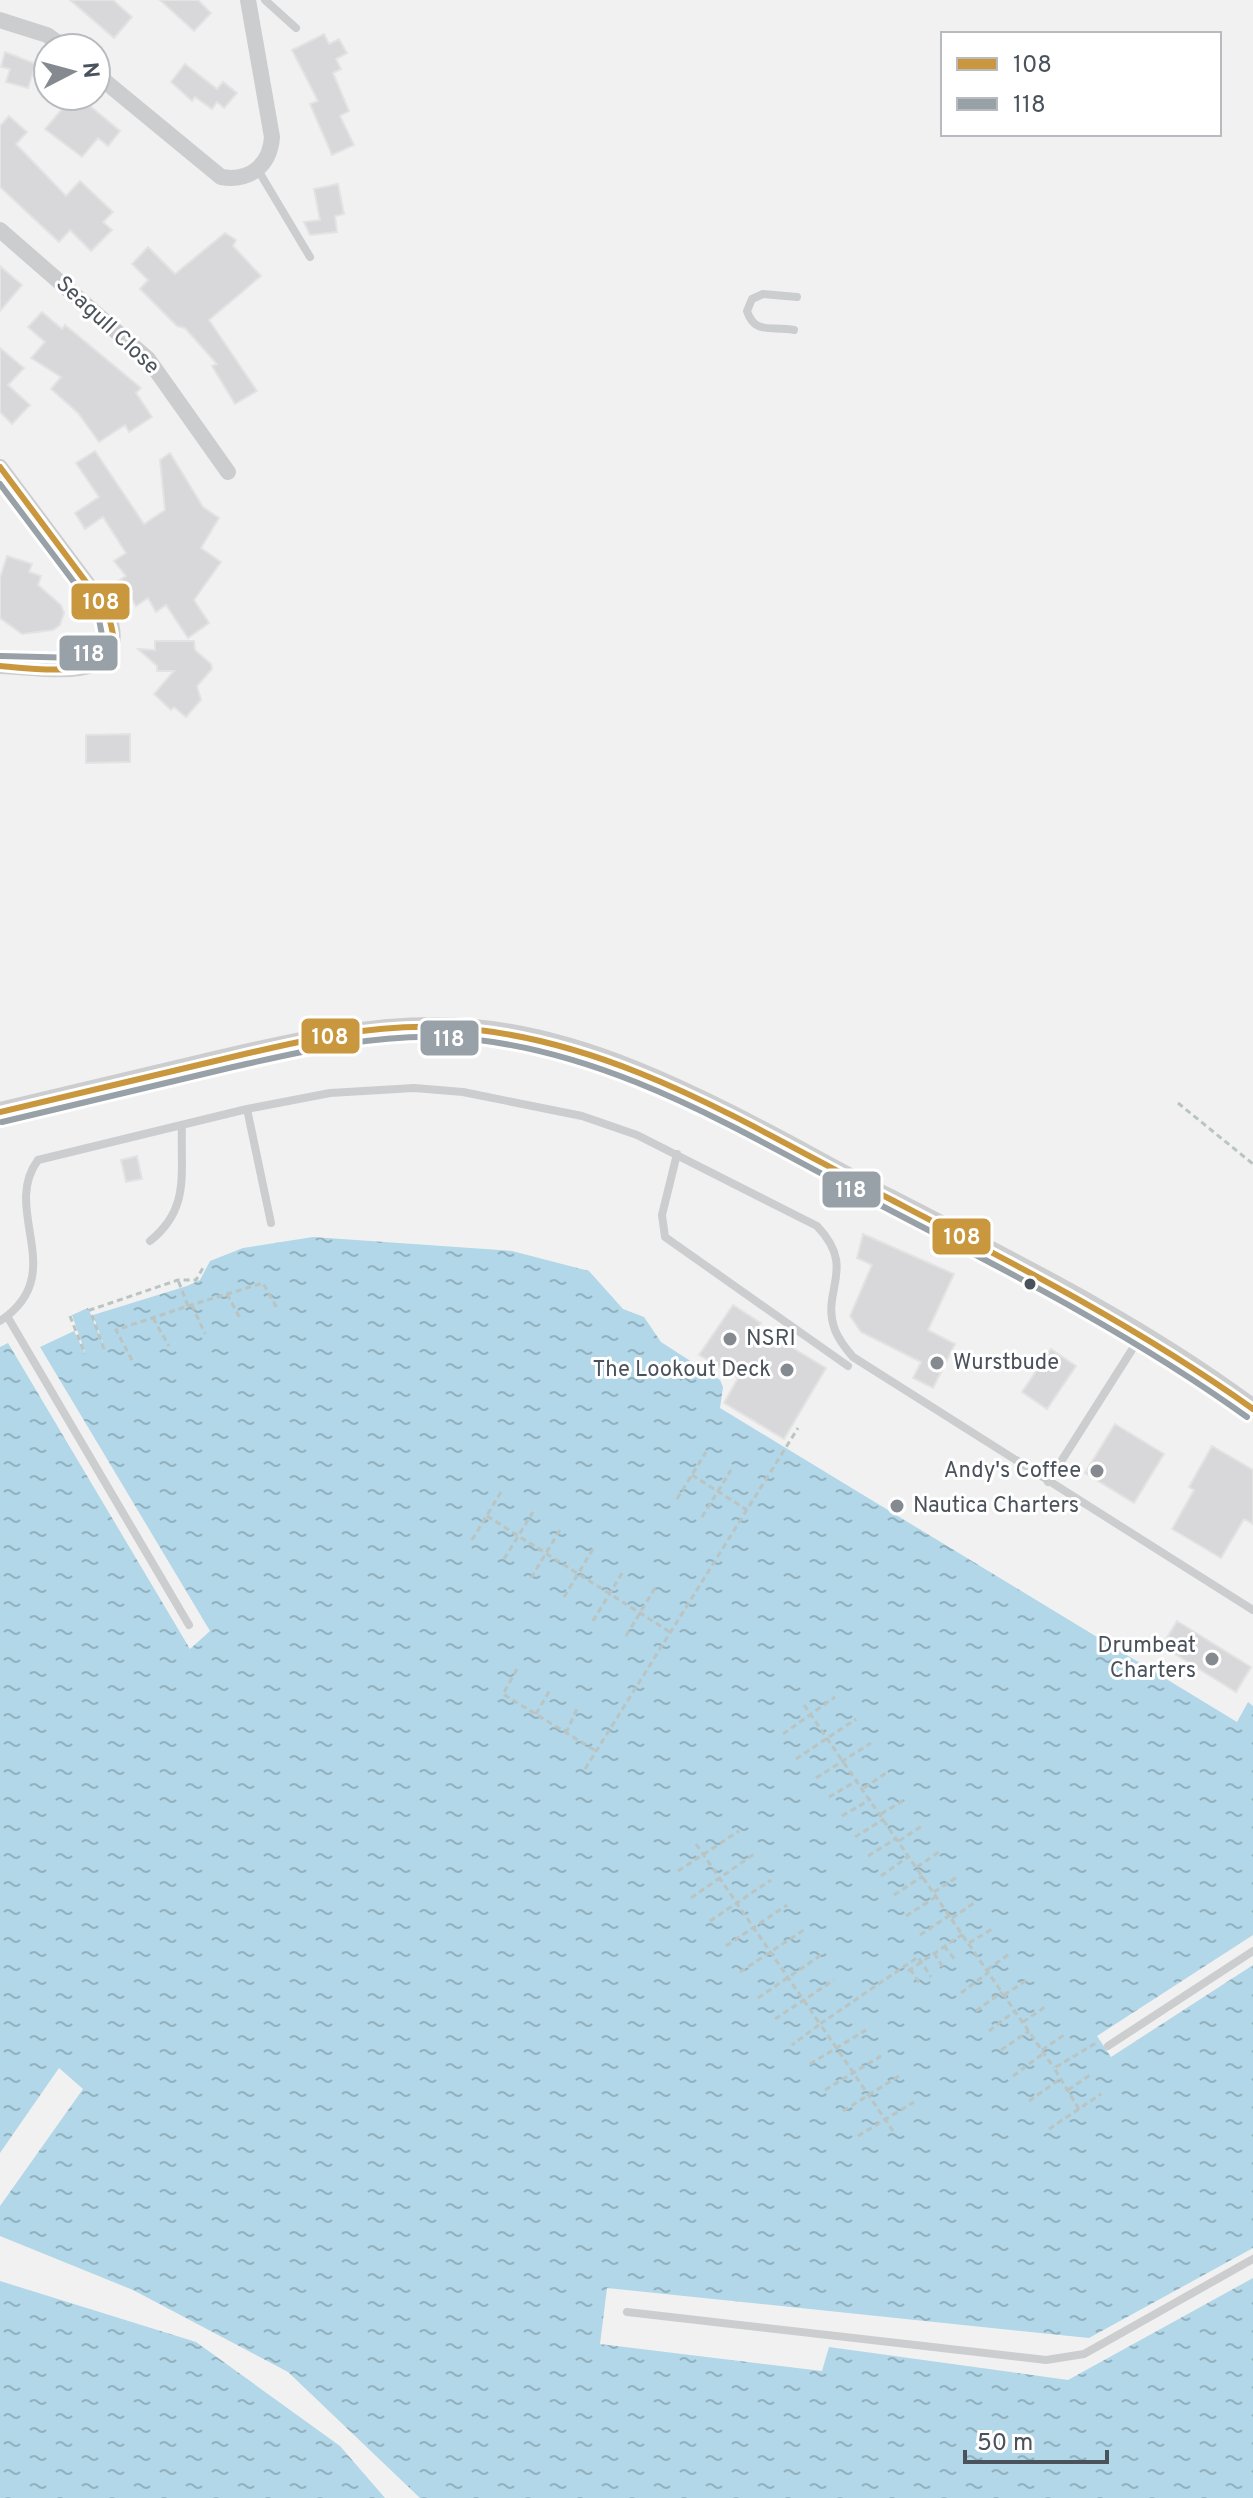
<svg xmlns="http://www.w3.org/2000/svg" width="1253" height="2498" viewBox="0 0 1253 2498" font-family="Overpass,sans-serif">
<defs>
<pattern id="water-ripples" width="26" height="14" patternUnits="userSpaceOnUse" patternTransform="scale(2)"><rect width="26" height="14" fill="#b1d7e8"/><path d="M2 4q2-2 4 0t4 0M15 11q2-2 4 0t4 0" fill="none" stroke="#92b1bf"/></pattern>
</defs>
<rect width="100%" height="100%" fill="#f2f1f1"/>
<path fill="url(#water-ripples)" d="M313,1237L512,1251L589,1271L623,1309L644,1317L661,1342L720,1380L723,1387L720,1408L1237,1722L1248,1702L1253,1706V1935L1097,2036L1111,2057L1253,1965V2248L1089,2338L607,2288L600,2344L822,2371L829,2347L1068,2380L1253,2278V2498H420L288,2372L133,2290L0,2236V2206L83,2089L59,2068L0,2153V1347L8,1343L190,1649L210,1631L40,1347L74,1331L86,1355L72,1315L88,1308L105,1348L93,1315L187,1286L200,1280L210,1261L243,1248Z
M0,2281L196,2342L340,2446L385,2498H0Z"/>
<path fill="#d8d8da" stroke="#e3e3e4" stroke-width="2" d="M70,0H113L132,17L114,38Z
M160,0H198L211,13L194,31Z
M324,34L329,44L339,39L347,53L336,59L341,69L333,73L349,111L340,116L354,145L332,155L310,104L318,101L292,50Z
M5,52L36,64L28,88L6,82L10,69L1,67Z
M185,64L217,89L223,82L237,93L224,108L217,102L212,109L195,97L192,101L171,82Z
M73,96H78L120,131L108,146L98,138L82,157L45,129Z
M9,116L27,132L16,144L66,196L80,181L113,212L103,222L112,230L91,251L70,230L59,242L0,187V126Z
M338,184L344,214L335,216L337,232L310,235L304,222L320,220L314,189Z
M225,233L236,240L233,246L261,276L209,320L257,391L235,404L212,366L217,364L185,328L177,326L140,289L148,280L132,264L148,247L175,274Z
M0,266L22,285L0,311Z
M42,312L62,329L65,325L141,388L136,393L152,417L129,432L125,425L99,442L78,413L51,389L61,377L31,358L45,342L28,327Z
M0,348L24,368L8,385L30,405L12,424L0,412Z
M95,451L144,524L165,510L160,460L170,453L203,507L219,518L201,548L221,562L194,600L209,623L188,638L166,605L156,612L148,598L136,606L128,593L105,589L126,576L114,561L126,553L103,517L85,529L75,513L99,497L76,463Z
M7,556L32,564L29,572L41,576L38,585L61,605L64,613L60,625L53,630L22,634L0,618V578Z
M155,641H194L195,650L211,664L212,669L197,686L201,700L186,717L174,707L171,710L154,694L174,671H157V666L138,649L155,650Z
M130,734V762L86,763V735Z
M137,1156L142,1179L126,1182L121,1160Z
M863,1234L954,1274L928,1330L955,1344L933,1388L913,1378L921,1362L861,1332L850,1316L872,1265L857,1258Z
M733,1305L761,1323L758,1327L826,1368L784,1439L724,1403L738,1378L699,1355Z
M1051,1349L1076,1366L1047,1409L1022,1392Z
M1115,1424L1164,1454L1134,1503L1085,1473Z
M1212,1446L1253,1470V1524L1244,1519L1221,1558L1172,1529L1194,1490L1189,1487Z
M1177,1621L1251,1667L1236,1692L1162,1646Z"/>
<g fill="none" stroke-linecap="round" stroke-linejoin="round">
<path stroke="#bac4c2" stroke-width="3" stroke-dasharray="6 4" stroke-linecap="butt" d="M1178,1103L1253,1164
M227,1294L241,1320
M192,1305L205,1334
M188,1306L263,1283L278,1310
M70,1316L85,1354
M153,1318L169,1346
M104,1349L90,1310L178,1280H196L204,1266
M132,1360L116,1330L188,1306L178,1280
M692,1475L747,1510
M677,1499L706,1452
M487,1516L670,1632
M702,1517L731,1470
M472,1540L501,1492
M504,1559L533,1512
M531,1578L560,1530
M564,1597L593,1549
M593,1621L624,1570
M626,1636L655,1588
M517,1669L503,1694L596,1751
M804,1705L1054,2068
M536,1714L550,1690
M566,1733L577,1709
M783,1734L835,1697
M796,1759L856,1719
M585,1769L798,1428
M816,1778L871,1743
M864,1788L886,1773
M829,1797L858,1780
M881,1814L904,1800
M842,1816L871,1799
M855,1837L884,1819
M899,1841L922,1826
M696,1844L820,2024L792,2045
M868,1856L897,1838
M917,1867L939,1852
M678,1871L739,1831
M881,1876L909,1856
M934,1892L957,1877
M894,1895L923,1876
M691,1898L754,1854
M906,1916L937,1896
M952,1918L974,1903
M710,1921L771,1880
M920,1935L950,1915
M969,1943L992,1929
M726,1946L787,1905
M944,1946L956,1961
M934,1953L944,1969
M910,1969L921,1985
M987,1970L1009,1954
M908,1971L963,1934
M740,1972L804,1930
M961,1993L989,1972
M1004,1995L1027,1980
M758,1998L821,1955
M976,2011L1002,1992
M775,2019L834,1980
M1023,2022L1045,2007
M989,2031L1015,2011
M1001,2050L1029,2031
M1042,2050L1064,2035
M810,2064L866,2030
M1013,2076L1044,2053
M825,2090L881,2056
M1068,2090L1090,2075
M1029,2101L1060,2079
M1079,2109L1054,2068L1096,2043
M843,2111L899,2076
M1049,2129L1101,2094
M893,2131L820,2024L918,1957L931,1977
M858,2136L914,2102"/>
<path stroke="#cccdcf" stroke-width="8" d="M265,0L296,28
M258,170L310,257
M794,330C773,325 755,336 747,311L752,299L763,294L797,297
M247,1109L271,1223
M677,1154L662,1215L665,1237L848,1366
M150,1241C191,1208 180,1173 182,1125
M7,1316L189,1625
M0,1321C71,1274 0,1211 38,1160L247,1109L330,1093L414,1088L463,1092L582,1116L637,1135L817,1226C858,1269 820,1290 835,1330C839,1340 846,1349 853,1357L1253,1610
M1048,1482L1142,1334
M1108,2046L1253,1951
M627,2312L1046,2360L1084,2354L1253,2259"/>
<path stroke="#cccdcf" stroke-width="16" d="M0,20L47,35L65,48
M96,74L221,177C249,182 270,166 272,137L248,0
M0,230L148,359L228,472
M0,467L107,610C136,688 47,667 0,666"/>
<path stroke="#cccdcf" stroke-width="20" d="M0,1112C73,1095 146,1077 219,1060C293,1043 364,1026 440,1027C600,1029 750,1127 888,1198C1014,1263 1139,1324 1253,1409"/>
<defs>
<path id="bus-1" d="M0,467L107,610C109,618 112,627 113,635C114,683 30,668 0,666
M0,1112C77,1094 155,1075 232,1057C300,1041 370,1024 440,1027C605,1033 746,1124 888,1198C1013,1263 1138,1327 1253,1409"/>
<path id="bus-2" d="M0,484L98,614L102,635L100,647L80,658L1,656
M2,1122C79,1104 156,1085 233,1067C300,1052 370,1035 440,1037C603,1043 744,1134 884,1207C1009,1272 1133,1335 1247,1417"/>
</defs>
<use href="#bus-1" stroke="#fff" stroke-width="12"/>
<use href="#bus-2" stroke="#fff" stroke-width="12"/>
<use href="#bus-1" stroke="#c9973d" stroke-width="6"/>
<use href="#bus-2" stroke="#98a1a7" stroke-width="6"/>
</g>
<circle fill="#4a525c" stroke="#fff" stroke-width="3" cx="1030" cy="1284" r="7"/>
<g fill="#858a90" stroke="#fff" stroke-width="3">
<circle cx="730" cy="1339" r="8"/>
<circle cx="937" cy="1363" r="8"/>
<circle cx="787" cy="1370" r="8"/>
<circle cx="1097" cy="1471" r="8"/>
<circle cx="897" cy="1506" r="8"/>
<circle cx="1212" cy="1659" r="8"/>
</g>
<g text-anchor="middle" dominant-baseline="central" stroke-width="6" stroke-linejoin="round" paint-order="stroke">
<g font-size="22" fill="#4a525c" stroke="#fff">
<text transform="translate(107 326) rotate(43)">Seagull Close</text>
</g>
<g font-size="22" fill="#4a525c" stroke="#fff" text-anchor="start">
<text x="746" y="1339">NSRI</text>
<text x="953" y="1363">Wurstbude</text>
<text x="771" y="1370" text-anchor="end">The Lookout Deck</text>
<text x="1081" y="1471" text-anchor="end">Andy's Coffee</text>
<text x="913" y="1506">Nautica Charters</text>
<text x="1196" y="1646" text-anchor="end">Drumbeat<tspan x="1196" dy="25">Charters</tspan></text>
</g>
</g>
<g stroke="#fff" stroke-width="3">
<rect x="70" y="582" width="61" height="39" rx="8" fill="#c9973d"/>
<rect x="58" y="634" width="61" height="38" rx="8" fill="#98a1a7"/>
<rect x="300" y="1017" width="61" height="38" rx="8" fill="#c9973d"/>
<rect x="419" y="1019" width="61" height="38" rx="8" fill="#98a1a7"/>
<rect x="821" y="1170" width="61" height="39" rx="8" fill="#98a1a7"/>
<rect x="931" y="1217" width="61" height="39" rx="8" fill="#c9973d"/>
</g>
<g font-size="22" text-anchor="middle" font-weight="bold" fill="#fff">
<text x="101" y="609">108</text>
<text x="89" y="661">118</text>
<text x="330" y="1044">108</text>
<text x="449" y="1046">118</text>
<text x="851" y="1197">118</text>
<text x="962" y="1244">108</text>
</g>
<rect x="941" y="32" width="280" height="104" fill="#ffffff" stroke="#b7babe" stroke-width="2"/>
<rect x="957" y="58" width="40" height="12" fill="#c9973d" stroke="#b7babe" stroke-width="2"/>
<text x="1013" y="72" font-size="24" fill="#4a525c">108</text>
<rect x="957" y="98" width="40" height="12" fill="#98a1a7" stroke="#b7babe" stroke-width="2"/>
<text x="1013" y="112" font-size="24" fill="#4a525c">118</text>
<g transform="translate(72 72) rotate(84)"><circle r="38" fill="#ffffff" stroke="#b7babe" stroke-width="2"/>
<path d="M0-6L14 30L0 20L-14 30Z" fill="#858a90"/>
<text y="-12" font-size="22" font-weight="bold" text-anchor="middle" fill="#4a525c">N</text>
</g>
<path d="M965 2450v12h142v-12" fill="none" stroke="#4a525c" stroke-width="4"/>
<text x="977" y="2450" font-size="24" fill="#4a525c" stroke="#ffffff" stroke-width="6" paint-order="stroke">50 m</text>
</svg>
